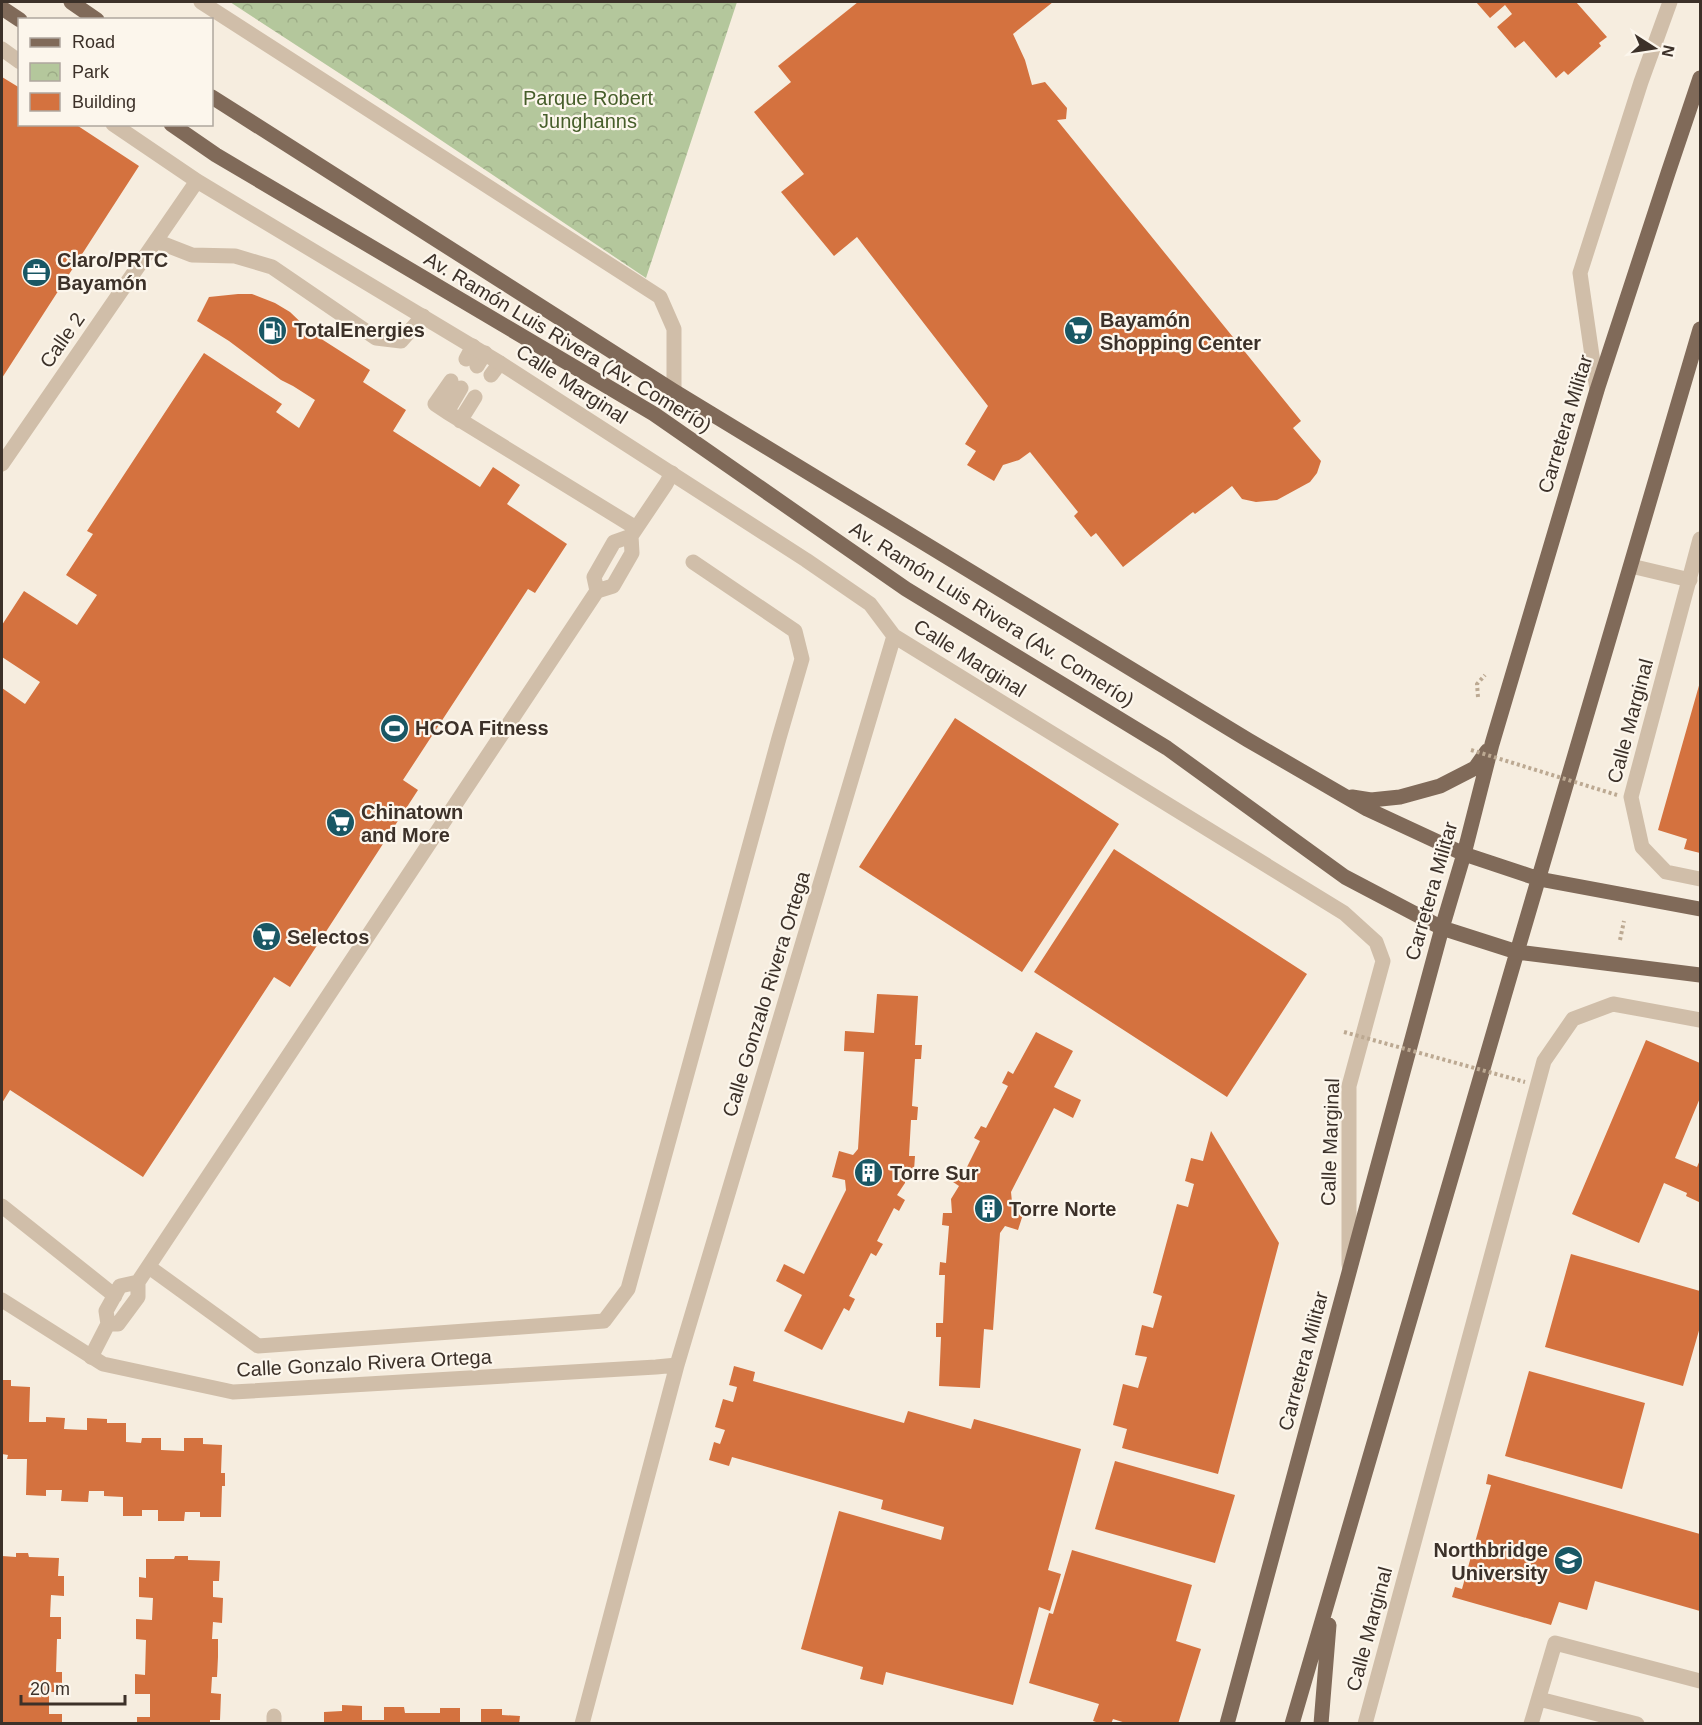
<svg xmlns="http://www.w3.org/2000/svg" width="1702" height="1725" viewBox="0 0 1702 1725" font-family="Arial,sans-serif">
<defs>
<pattern id="park-crowns" width="20" height="18" patternUnits="userSpaceOnUse" patternTransform="scale(1.5)"><rect width="20" height="18" fill="#b4c79c"/><path d="M2 6a3 3 0 1 1 6 0M12 15a3 3 0 1 1 6 0" fill="none" stroke="#9cab86"/></pattern>
</defs>
<rect width="100%" height="100%" fill="#f6eddf"/>
<path fill="url(#park-crowns)" d="M230,2H737L646,278L402,114Z"/>
<path fill="#d4723f" d="M858,2H1053L1013,34L1025,60L1032,85L1045,82L1067,108L1066,119L1057,120L1301,421L1293,428L1321,461L1317,473L1310,482L1277,500L1256,502L1242,499L1232,486L1195,514L1193,512L1123,567L1096,533L1091,537L1074,516L1078,512L1030,452L1019,460L1003,465L994,481L967,465L976,451L965,444L988,406L857,237L834,256L781,192L804,174L754,112L791,82L778,66Z
M1476,2H1576L1607,37L1599,43L1601,46L1568,75L1564,71L1556,78L1524,41L1515,48L1497,27L1512,14L1505,5L1490,18Z
M2,77L20,88V124H75L139,166L2,378Z
M238,294H252L275,303L290,312L312,333L370,370L363,382L406,410L393,431L480,487L493,467L520,485L507,504L567,544L535,593L528,589L403,780L418,790L290,987L274,977L143,1177L10,1090L2,1103V688L25,704L40,682L2,657V625L24,591L77,625L97,595L66,575L93,534L87,531L204,353L282,404L276,412L299,428L315,400L293,386L281,380L229,341L197,321L209,297Z
M1700,682V853L1684,849L1687,839L1658,830Z
M955,718L1119,824L1022,972L859,867Z
M1114,849L1307,974L1227,1097L1034,972Z
M877,994L918,996L915,1045H922L921,1059H915L912,1106L918,1107L917,1120H911L909,1156H915L914,1170L905,1169V1183L897,1195L905,1200L899,1211L894,1208L877,1241L883,1244L876,1256L871,1253L849,1296L855,1299L849,1311L844,1308L822,1350L784,1331L802,1295L776,1281L784,1264L804,1274L846,1190L845,1180L832,1177L839,1151L853,1155L858,1149L864,1052L844,1051L845,1031L874,1033Z
M1036,1032L1073,1051L1054,1087L1081,1100L1073,1118L1054,1108L1011,1192L1012,1202L1026,1205L1018,1230L1005,1226L1000,1233L993,1330L984,1329L980,1388L939,1386L941,1337H936V1323H943L945,1275H939L940,1262L946,1263L949,1226L942,1225L943,1213H952L951,1199L959,1186L953,1182L959,1171L964,1173L980,1141L974,1138L981,1126L986,1128L1008,1086L1002,1083L1008,1071L1013,1074Z
M1646,1040L1700,1063V1098L1675,1158L1697,1167L1700,1160V1198L1699,1202L1686,1196L1687,1193L1664,1183L1639,1243L1572,1214Z
M1211,1131L1279,1243L1218,1474L1122,1448L1127,1429L1113,1425L1123,1384L1138,1388L1147,1357L1135,1355L1142,1325L1153,1328L1162,1296L1153,1293L1177,1204L1188,1207L1194,1184L1185,1181L1191,1158L1203,1161Z
M1571,1254L1700,1291V1327L1683,1386L1545,1347Z
M734,1366L755,1372L753,1381L904,1423L908,1411L971,1429L974,1419L1081,1449L1048,1570L1061,1574L1050,1611L1039,1607L1013,1705L886,1672L883,1685L860,1679L863,1667L801,1649L839,1511L941,1540L944,1527L881,1509L883,1500L732,1457L729,1466L709,1460L714,1442L720,1444L725,1430L715,1427L723,1399L733,1402L737,1387L729,1385Z
M1529,1371L1645,1403L1622,1489L1505,1456Z
M2,1380H11V1386L30,1387L29,1422H46V1417L65,1418L64,1429L87,1430V1418L107,1419V1423H126V1442L141,1443L142,1438H161V1450L184,1451V1438H203V1444L222,1445L221,1473H225V1486H222L221,1517H200V1512H185L184,1521H158V1510H142V1516H123V1497L104,1496V1491H89L88,1502L61,1501L62,1490H46V1496L26,1495L27,1459H7L8,1455L2,1454Z
M1115,1461L1235,1495L1215,1563L1095,1529Z
M1488,1474L1700,1534V1611L1595,1581L1587,1610L1559,1602L1551,1625L1452,1597L1455,1587L1462,1589L1491,1485L1486,1484Z
M1072,1550L1192,1585L1176,1641L1201,1649L1178,1724H1129L1113,1719L1111,1724H1102L1093,1721L1099,1704L1029,1683L1049,1613L1053,1614Z
M16,1553H28L29,1557L59,1558L58,1576H64V1596L51,1595L50,1617H61V1639H57L56,1672H62V1692H49V1714H62V1724H2V1556L16,1557Z
M175,1556H188V1560L220,1561L219,1581H213V1597L223,1598L222,1623L213,1622L212,1639H218V1657L217,1677H212L211,1693L221,1694L220,1720H210V1724H137V1717H150V1694H135V1674L145,1675L146,1640L136,1639V1619L152,1620L153,1598L139,1597V1577L146,1578V1559H174Z
M342,1705L362,1706V1720H384V1707H404L405,1713H440V1708H460V1724H324V1712L342,1711Z
M481,1709H502V1715L520,1716L519,1724H481Z"/>
<g fill="none" stroke-linecap="round" stroke-linejoin="round">
<path stroke="#bca992" stroke-width="4" stroke-dasharray="3 3" stroke-linecap="butt" d="M1478,697L1477,684L1485,675
M1620,940L1624,921"/>
<path stroke="#d0bea9" stroke-width="15" d="M156,241L192,255L235,256L272,267L376,338L401,341L423,316
M466,359L473,346
M477,366L485,353
M491,375L500,363
M461,388L447,412L636,528
M447,412L435,404L451,381
M460,421L475,397
M631,536L614,542L594,577L597,591L613,586L632,553L631,536L666,484L672,473
M1631,566L1690,580
M2,1206L115,1296
M149,1267L258,1346L604,1321L628,1289L779,738L802,659L795,631L693,562
M138,1282L120,1286L106,1311L108,1324H118L138,1297V1282L597,591
M91,1357L108,1324
M1539,1699L1637,1724
M1531,1724L1555,1643L1700,1681"/>
<path stroke="#d0bea9" stroke-width="15" d="M201,2L660,297L674,329V391
M2,49L20,62
M113,124L197,181L500,363L806,560L870,604L894,636L1344,913L1376,942L1383,961L1349,1086V1265
M1597,390L1580,273L1641,82L1670,2
M2,464L197,181
M1700,539L1631,797L1642,847L1666,872L1700,879
M2,1300L103,1364L233,1392L656,1367L677,1365
M274,1724V1716
M582,1724L677,1365L894,636
M1365,1724L1544,1061L1573,1019L1613,1004L1700,1020"/>
<path stroke="#806a59" stroke-width="15" d="M71,2L97,20
M2,8L20,20
M212,97L674,391L1248,740L1367,809L1464,854L1539,879L1700,909
M171,124L216,155L654,414L906,589L1167,748L1345,877L1442,928L1517,952L1700,975
M1352,797L1371,800L1400,797L1440,786L1475,768L1487,751
M1227,1724L1442,928L1464,854L1492,744L1597,390L1668,173L1700,78
M1292,1724L1517,952L1700,329
M1321,1724L1329,1625"/>
<path stroke="#bca992" stroke-width="4" stroke-dasharray="3 3" stroke-linecap="butt" d="M1471,750L1617,795
M1344,1032L1525,1082"/>
</g>
<defs>
<symbol id="office-disc" viewBox="-11 -11 22 22"><circle r="9.5" fill="#195764" stroke="#fcf6ec"/><path d="M-6-3h4V-5.5h4V-3h4V5H-6ZM-1-4.5V-3h2v-1.5ZM-6 0V1H6V0Z" fill="#fff"/></symbol>
<symbol id="fuel-disc" viewBox="-11 -11 22 22"><circle r="9.5" fill="#195764" stroke="#fcf6ec"/><path d="M-5.5-6h7V0h2V4h1.3V-2.5L3-4.5l.8-.8L6-3V5H2.5V1h-1V6h-7ZM-4.2-4.7v3.2H.2V-4.7Z" fill="#fff"/></symbol>
<symbol id="supermarket-disc" viewBox="-11 -11 22 22"><circle r="9.5" fill="#195764" stroke="#fcf6ec"/><path d="M-6-5.5h2.5l.6 2H6L4.5 2H-2.5L-4.4-4H-6ZM-1.5 3.2a1.3 1.3 0 1 0 .1 0ZM3 3.2a1.3 1.3 0 1 0 .1 0Z" fill="#fff"/></symbol>
<symbol id="stadium-disc" viewBox="-11 -11 22 22"><circle r="9.5" fill="#195764" stroke="#fcf6ec"/><path d="M0-5a6.5 5 0 1 0 0 10a6.5 5 0 1 0 0-10ZM-3.5-1.8h7v3.6h-7Z" fill="#fff"/></symbol>
<symbol id="building-disc" viewBox="-11 -11 22 22"><circle r="9.5" fill="#195764" stroke="#fcf6ec"/><path d="M-4-6H4V6H1V3H-1V6H-4ZM-2.5-4.3h1.7v1.8h-1.7ZM.8-4.3h1.7v1.8H.8ZM-2.5-1h1.7V.8h-1.7ZM.8-1h1.7V.8H.8Z" fill="#fff"/></symbol>
<symbol id="university-disc" viewBox="-11 -11 22 22"><circle r="9.5" fill="#195764" stroke="#fcf6ec"/><path d="M0-5L7-2L0 1L-7-2ZM-4 1L0 2.5L4 1V4Q0 6-4 4Z" fill="#fff"/></symbol>
</defs>
<g fill-rule="evenodd">
<use href="#office-disc" x="20" y="256" width="33" height="33"/>
<use href="#fuel-disc" x="256" y="314" width="33" height="33"/>
<use href="#supermarket-disc" x="1062" y="314" width="33" height="33"/>
<use href="#stadium-disc" x="378" y="712" width="33" height="33"/>
<use href="#supermarket-disc" x="324" y="806" width="33" height="33"/>
<use href="#supermarket-disc" x="250" y="920" width="33" height="33"/>
<use href="#building-disc" x="852" y="1156" width="33" height="33"/>
<use href="#building-disc" x="972" y="1192" width="33" height="33"/>
<use href="#university-disc" x="1552" y="1544" width="33" height="33"/>
</g>
<g text-anchor="middle" dominant-baseline="central" stroke-width="4.5" stroke-linejoin="round" paint-order="stroke">
<g font-size="20" fill="#465e2a" stroke="#fcf6ec">
<text x="588" y="98">Parque Robert<tspan x="588" dy="23">Junghanns</tspan></text>
</g>
<g font-size="20" font-weight="bold" fill="#3c3129" stroke="#fcf6ec" text-anchor="start">
<text x="57" y="260">Claro/PRTC<tspan x="57" dy="23">Bayamón</tspan></text>
<text x="1100" y="320">Bayamón<tspan x="1100" dy="23">Shopping Center</tspan></text>
<text x="294" y="330">TotalEnergies</text>
<text x="415" y="728">HCOA Fitness</text>
<text x="361" y="812">Chinatown<tspan x="361" dy="23">and More</tspan></text>
<text x="287" y="937">Selectos</text>
<text x="890" y="1173">Torre Sur</text>
<text x="1009" y="1209">Torre Norte</text>
<text x="1548" y="1550" text-anchor="end">Northbridge<tspan x="1548" dy="23">University</tspan></text>
</g>
<g font-size="20" fill="#3c3129" stroke="#fcf6ec">
<text transform="translate(62 340) rotate(-55)">Calle 2</text>
<text transform="translate(568 342) rotate(31)">Av. Ramón Luis Rivera (Av. Comerío)</text>
<text transform="translate(572 384) rotate(33)">Calle Marginal</text>
<text transform="translate(1565 424) rotate(-73)">Carretera Militar</text>
<text transform="translate(992 614) rotate(32)">Av. Ramón Luis Rivera (Av. Comerío)</text>
<text transform="translate(970 658) rotate(32)">Calle Marginal</text>
<text transform="translate(1630 721) rotate(-75)">Calle Marginal</text>
<text transform="translate(1431 891) rotate(-74)">Carretera Militar</text>
<text transform="translate(766 994) rotate(-73)">Calle Gonzalo Rivera Ortega</text>
<text transform="translate(1330 1142) rotate(-88)">Calle Marginal</text>
<text transform="translate(1303 1361) rotate(-75)">Carretera Militar</text>
<text transform="translate(364 1363) rotate(-3)">Calle Gonzalo Rivera Ortega</text>
<text transform="translate(1369 1629) rotate(-75)">Calle Marginal</text>
</g>
</g>
<rect width="1702" height="1725" fill="none" stroke="#3c3129" stroke-width="6"/>
<rect x="18" y="18" width="195" height="108" fill="#fcf6ec" stroke="#afa79e" stroke-width="1.5"/>
<rect x="30" y="38" width="30" height="9" fill="#806a59" stroke="#afa79e" stroke-width="1.5"/>
<text x="72" y="48" font-size="18" fill="#3c3129">Road</text>
<rect x="30" y="63" width="30" height="18" fill="url(#park-crowns)" stroke="#afa79e" stroke-width="1.5"/>
<text x="72" y="78" font-size="18" fill="#3c3129">Park</text>
<rect x="30" y="93" width="30" height="18" fill="#d4723f" stroke="#afa79e" stroke-width="1.5"/>
<text x="72" y="108" font-size="18" fill="#3c3129">Building</text>
<g transform="translate(1654 48) rotate(102)" stroke="#fcf6ec" stroke-width="4.5" paint-order="stroke">
<path d="M0-4.5L10 22L0 15L-10 22Z" fill="#3c3129"/>
<text y="-9" font-size="16" font-weight="bold" text-anchor="middle" fill="#3c3129">N</text>
</g>
<path d="M21 1695v9h104v-9" fill="none" stroke="#3c3129" stroke-width="3"/>
<text x="30" y="1695" font-size="18" fill="#3c3129" stroke="#fcf6ec" stroke-width="4.5" paint-order="stroke">20 m</text>
</svg>
